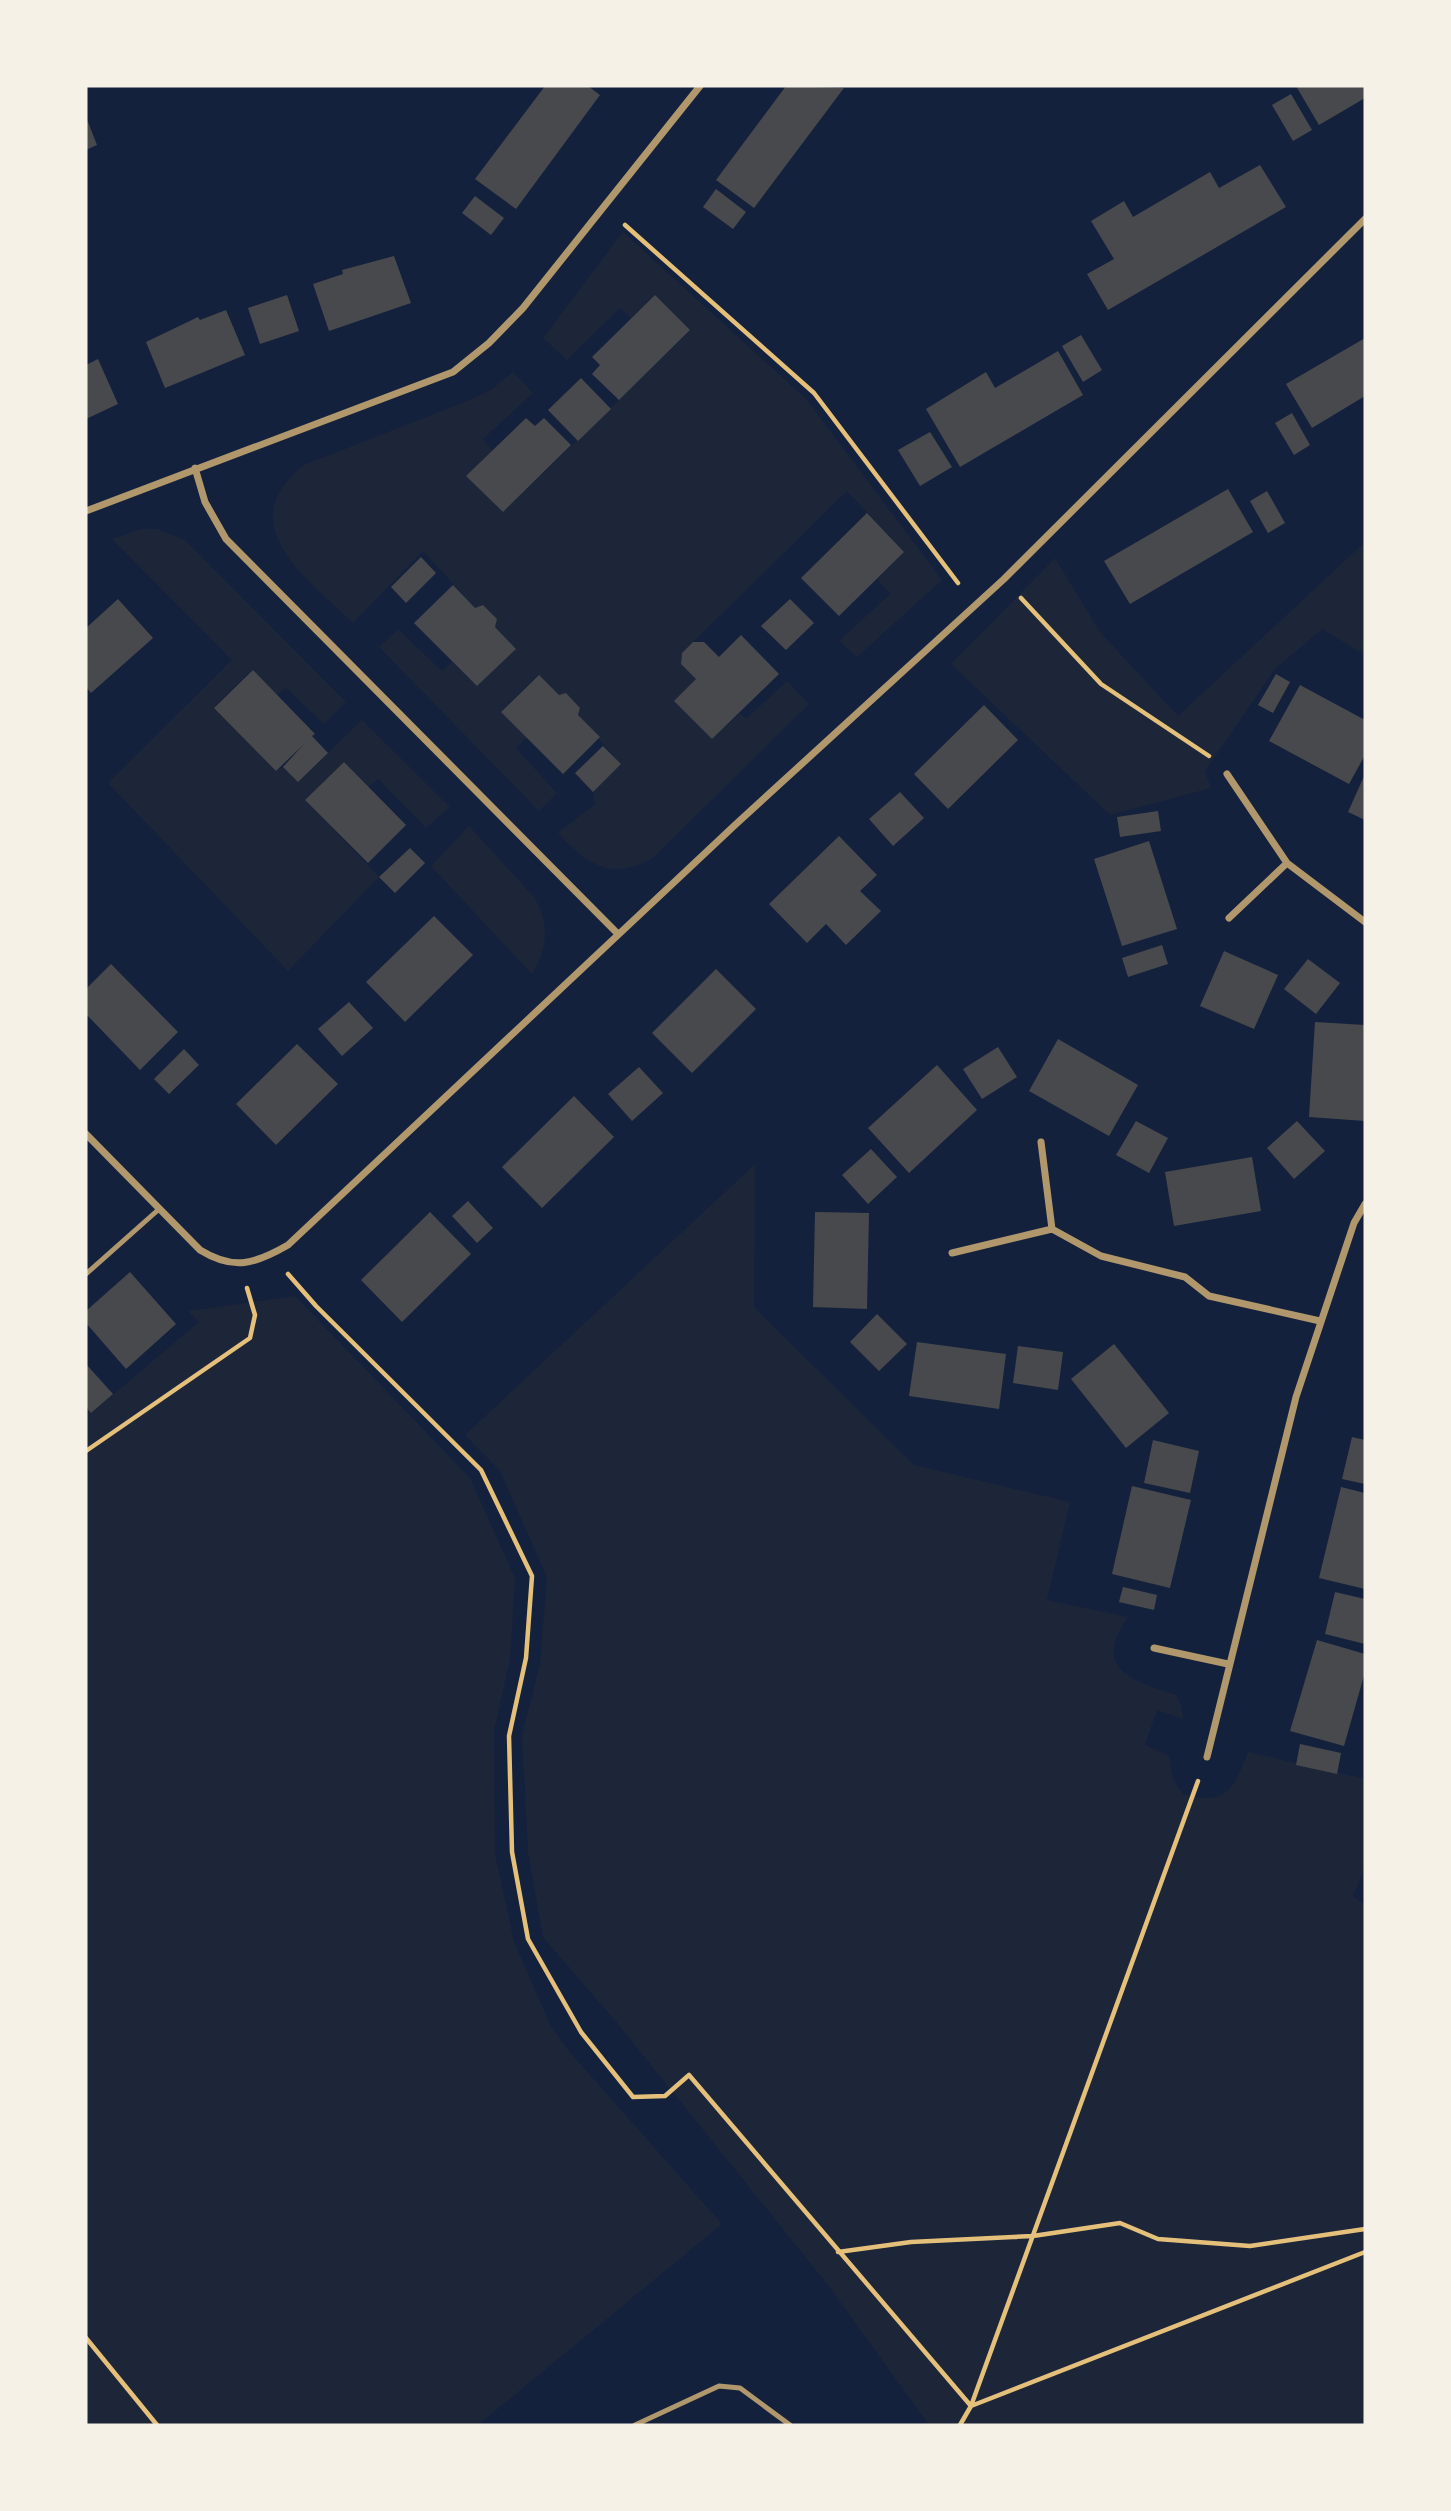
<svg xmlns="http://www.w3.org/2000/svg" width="1451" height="2511" viewBox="0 0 1451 2511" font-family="'Fira Sans',sans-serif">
<rect width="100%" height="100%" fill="#14213d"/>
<path fill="#1d2539" d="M623,232L806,399L942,580L857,657L839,641L890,594L877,579L904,552L847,491L682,653L681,664L696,679L675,701L712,739L740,713L746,719L787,681L809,704L653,858C611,881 588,865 558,833L595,804L593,792L621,764L578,715L580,708L566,694L559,695L538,675L501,711L527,737L516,748L557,793L539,811L379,647L398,629L442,671L452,662L477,686L516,649L495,627L483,606L475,608L423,551L353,623C308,580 229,524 304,465L467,401L491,390L513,372L533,393L483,439L493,451L467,476L503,512L690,331L655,295L631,318L620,308L567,360L543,338Z
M141,529H157L185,540L346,702L324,724L286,688L277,695L252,670L214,707L276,771L283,767L298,782L362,720L450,807L426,828L378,779L368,787L344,762L305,800L379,877L288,971L108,783L232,660L112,539Z
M1365,542V655L1322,629L1275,669L1205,771L1211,788L1110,815L951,664L1055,558L1100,632L1178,716Z
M469,826L534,897C550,925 548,947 532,974L431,866Z
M755,1164L754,1307L914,1465L1070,1502L1047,1600L1128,1617C1092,1669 1130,1680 1176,1695L1181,1705L1183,1719L1157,1710L1145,1745L1169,1756L1173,1779L1183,1794C1227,1806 1233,1790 1248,1752L1365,1779V1868L1353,1896L1365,1905V2425H929L828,2285L618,2024L543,1937L528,1852L522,1735L540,1664L547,1577L500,1471L465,1435Z
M295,1296L470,1478L515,1578L510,1659L494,1731L495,1854L514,1942L550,2024L567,2049L722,2224L478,2425H86V1407L91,1413L199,1322L188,1311Z"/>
<path fill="#48494c" d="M545,86H588L600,95L516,209L475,179Z
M786,86L844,88L754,208L716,180Z
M1296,86H1365V98L1319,125Z
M1291,94L1312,130L1293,141L1272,105Z
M86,117L97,145L86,150Z
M1260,165L1286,207L1108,310L1087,274L1114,259L1091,221L1124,201L1133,217L1210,172L1219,188Z
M716,189L746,212L733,229L703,207Z
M475,196L504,218L491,235L462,213Z
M394,256L411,303L329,331L313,284L343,274L342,270Z
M287,295L299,331L260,344L248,308Z
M655,295L690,330L619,400L592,374L600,365L592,357Z
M226,310L245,355L165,388L146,342L198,317L200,320Z
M1081,335L1102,370L1083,382L1062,346Z
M1365,338V396L1312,428L1286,384Z
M1058,351L1083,395L960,467L926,409L986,372L995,388Z
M98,359L118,404L86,419V365Z
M581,378L611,409L578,441L548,410Z
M1292,413L1310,445L1294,455L1275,423Z
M526,418L535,426L544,418L571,445L503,512L466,476Z
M930,432L952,467L920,486L898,450Z
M1228,489L1253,532L1130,604L1104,561Z
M1267,491L1285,523L1268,533L1250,501Z
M867,513L904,552L839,616L801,578Z
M421,557L436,573L406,603L391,587Z
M453,585L475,608L483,605L497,619L495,627L516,649L477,686L414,623Z
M118,599L153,638L91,693L86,687V628Z
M790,599L814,623L786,650L761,626Z
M741,635L779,674L712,739L674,701L696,679L681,664L682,653L693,642H704L719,657Z
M253,670L315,734L312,736L328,753L298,782L283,767L304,744L276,771L214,708Z
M1276,674L1290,682L1273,713L1258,705Z
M539,675L559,695L566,693L580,708L578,715L600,737L563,774L501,712Z
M1300,685L1365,720V755L1349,784L1269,741Z
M984,705L1018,740L948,809L914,774Z
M603,746L621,764L593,792L575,773Z
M344,762L406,825L368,863L305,800Z
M1365,774V820L1348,812Z
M900,792L924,818L893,846L869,819Z
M1158,811L1161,831L1120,837L1117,817Z
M839,836L877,875L860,891L881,911L846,945L826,924L807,943L769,904Z
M1149,841L1177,929L1122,946L1094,859Z
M410,848L425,863L395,893L379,877Z
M434,916L473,955L405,1022L366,982Z
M1162,945L1168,964L1128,977L1122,958Z
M1224,951L1278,975L1254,1029L1200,1006Z
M1308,959L1340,983L1316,1014L1284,989Z
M111,964L178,1032L140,1070L86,1014V989Z
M716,969L756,1009L692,1073L652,1033Z
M349,1002L373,1028L342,1056L318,1029Z
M1315,1022L1365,1025V1121L1309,1117Z
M1058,1039L1138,1085L1109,1136L1029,1091Z
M297,1044L338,1084L276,1145L236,1104Z
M998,1047L1017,1077L982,1099L963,1069Z
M184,1049L199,1065L169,1094L154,1079Z
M937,1065L977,1110L909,1173L868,1128Z
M639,1067L663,1093L632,1121L608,1094Z
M574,1096L614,1137L542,1208L502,1167Z
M1136,1121L1168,1138L1149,1173L1116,1155Z
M1297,1121L1325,1151L1294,1179L1267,1148Z
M871,1149L897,1177L868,1204L842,1175Z
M1252,1157L1261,1211L1174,1226L1165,1172Z
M468,1201L493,1228L477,1243L452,1216Z
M430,1212L471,1254L402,1322L361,1280Z
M815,1212L869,1213L867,1309L813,1307Z
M130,1272L176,1324L126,1369L86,1323V1311Z
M877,1314L907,1344L879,1371L850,1342Z
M917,1342L1006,1354L999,1409L909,1396Z
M1114,1344L1169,1413L1126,1448L1071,1379Z
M1018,1346L1063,1352L1058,1390L1013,1383Z
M86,1364L113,1394L91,1413L86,1407Z
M1352,1437L1365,1440V1484L1342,1479Z
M1153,1440L1199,1451L1190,1493L1144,1483Z
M1132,1486L1191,1500L1170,1588L1112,1574Z
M1341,1487L1365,1493V1589L1319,1578Z
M1123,1587L1157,1595L1154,1610L1119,1602Z
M1335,1592L1365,1599V1644L1325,1634Z
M1317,1640L1365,1654V1672L1344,1746L1290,1731Z
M1300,1744L1341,1753L1337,1774L1296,1765Z"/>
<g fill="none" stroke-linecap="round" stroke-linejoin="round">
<path stroke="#e5c07b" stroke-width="4.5" d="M625,225L814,393L958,583
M1021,598L1101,684L1209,756
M288,1274L316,1306L481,1470L532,1576L526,1658L509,1736L512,1852L528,1939L581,2032L633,2097L665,2096L689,2075L971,2406L960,2425
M86,1451L250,1338L255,1315L247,1288
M1198,1781L971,2406L1365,2252
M838,2252L911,2242L1033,2236L1120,2223L1158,2239L1250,2246L1365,2229
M86,2338L157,2425"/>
<path stroke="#b1986c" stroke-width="5" d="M86,1274L158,1210
M635,2425L719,2386L740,2388L790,2425"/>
<path stroke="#b1986c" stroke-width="7" d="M195,468L205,502L226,539L618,934
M86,511L453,372L489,343L523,308L700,86
M1227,774L1287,863L1365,922
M1229,918L1287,863
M86,1134L200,1250C234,1271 255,1264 288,1245L735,825L1004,579L1365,219
M1041,1142L1052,1229
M952,1253L1052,1229L1101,1256L1185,1277L1209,1296L1320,1321
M1154,1648L1228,1664
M1207,1757L1296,1397L1354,1223L1365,1204"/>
</g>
<rect width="1451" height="2511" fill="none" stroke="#f6f1e7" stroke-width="175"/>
</svg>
